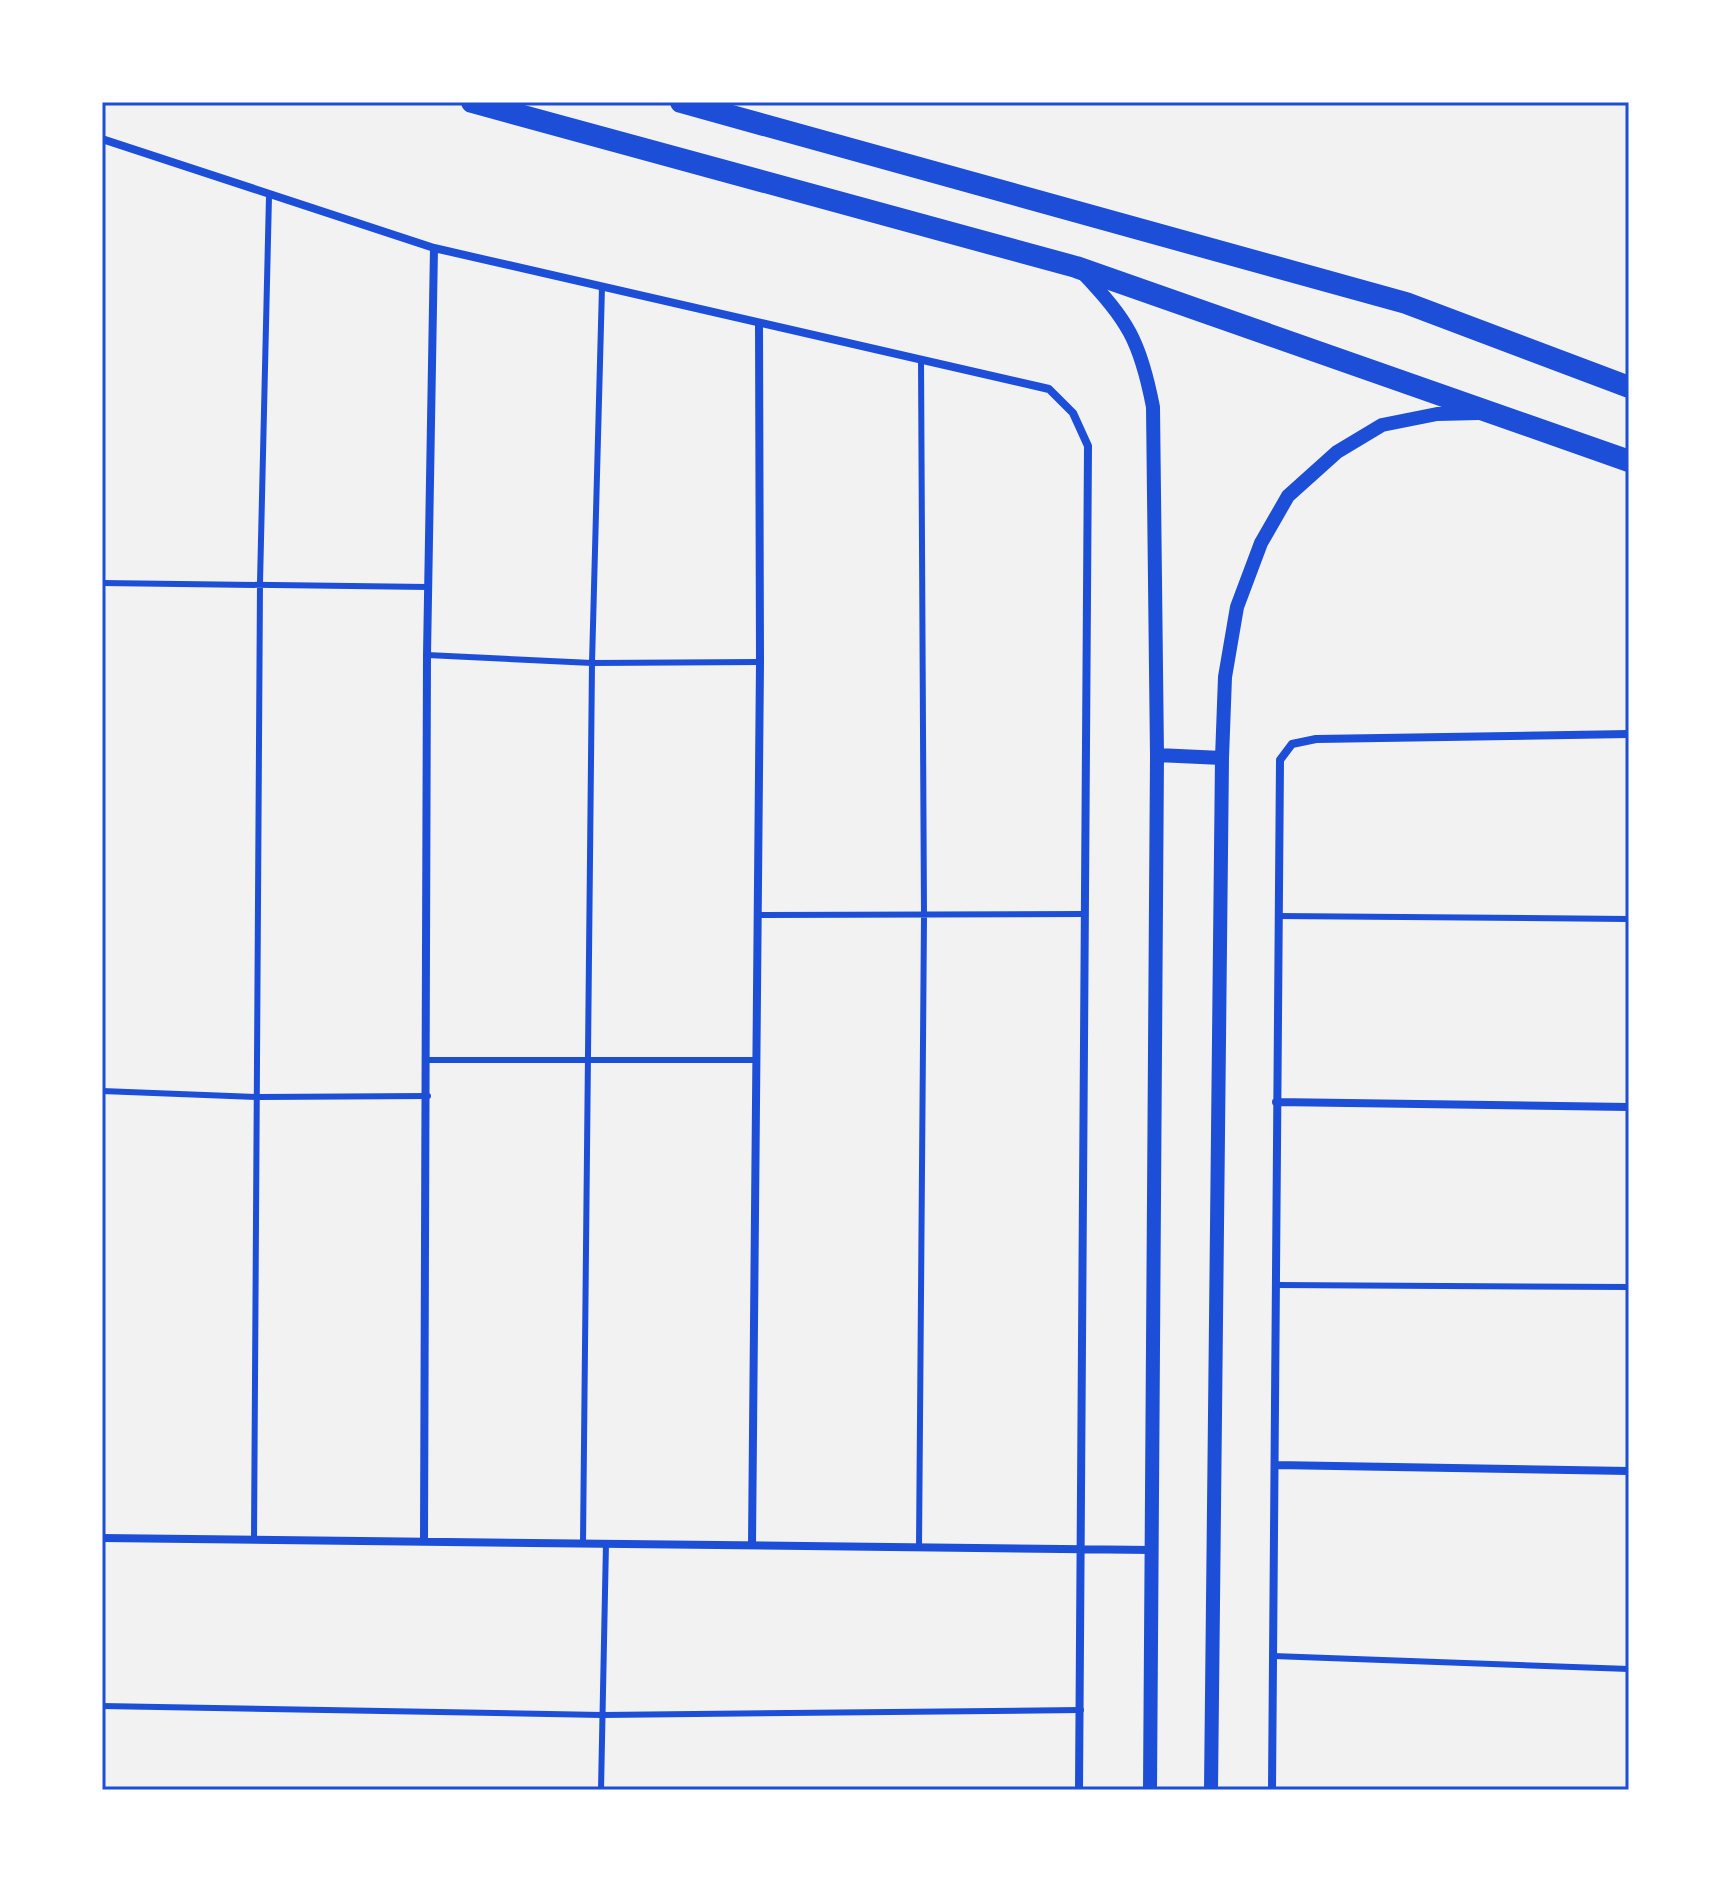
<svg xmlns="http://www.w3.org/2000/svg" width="1731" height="1892" viewBox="0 0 1731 1892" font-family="Signika,sans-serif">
<rect width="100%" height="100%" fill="#f2f2f2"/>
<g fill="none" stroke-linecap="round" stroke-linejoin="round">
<path stroke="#1d4ed8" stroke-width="6" d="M102,583L428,587
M427,655L592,663L760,662
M757,915L1083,914
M1278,916L1629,919
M428,1060H755
M102,1091L258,1097L428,1096
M1277,1285L1629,1287
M254,1539L260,583L269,196
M583,1543L592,663L602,287
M919,1547L924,916L921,360
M1273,1656L1629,1669
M102,1706L602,1715L1081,1710
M601,1790L606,1543"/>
<path stroke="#1d4ed8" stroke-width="8" d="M102,139L434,248L1049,389L1073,413L1088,446L1079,1790
M1276,1102L1629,1107
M1276,1465L1629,1471
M102,1538L1152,1550
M424,1541L427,655L434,248
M752,1545L760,662L759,324
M1272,1790L1280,760L1292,744L1316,739L1629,734"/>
<path stroke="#1d4ed8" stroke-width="14" d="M1082,272C1128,321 1140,340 1153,407L1157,755L1150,1790
M1157,755L1222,758
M1211,1790L1222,758L1225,677L1237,607L1261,543L1288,496L1337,452L1382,425L1437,414L1479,413"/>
<path stroke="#1d4ed8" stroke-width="22" d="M472,102L1076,267L1629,461
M681,102L1406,303L1629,387"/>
</g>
<rect width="1731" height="1892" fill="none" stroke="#ffffff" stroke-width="208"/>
<rect x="104" y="104" width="1523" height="1684" fill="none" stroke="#1d4ed8" stroke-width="3"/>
</svg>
